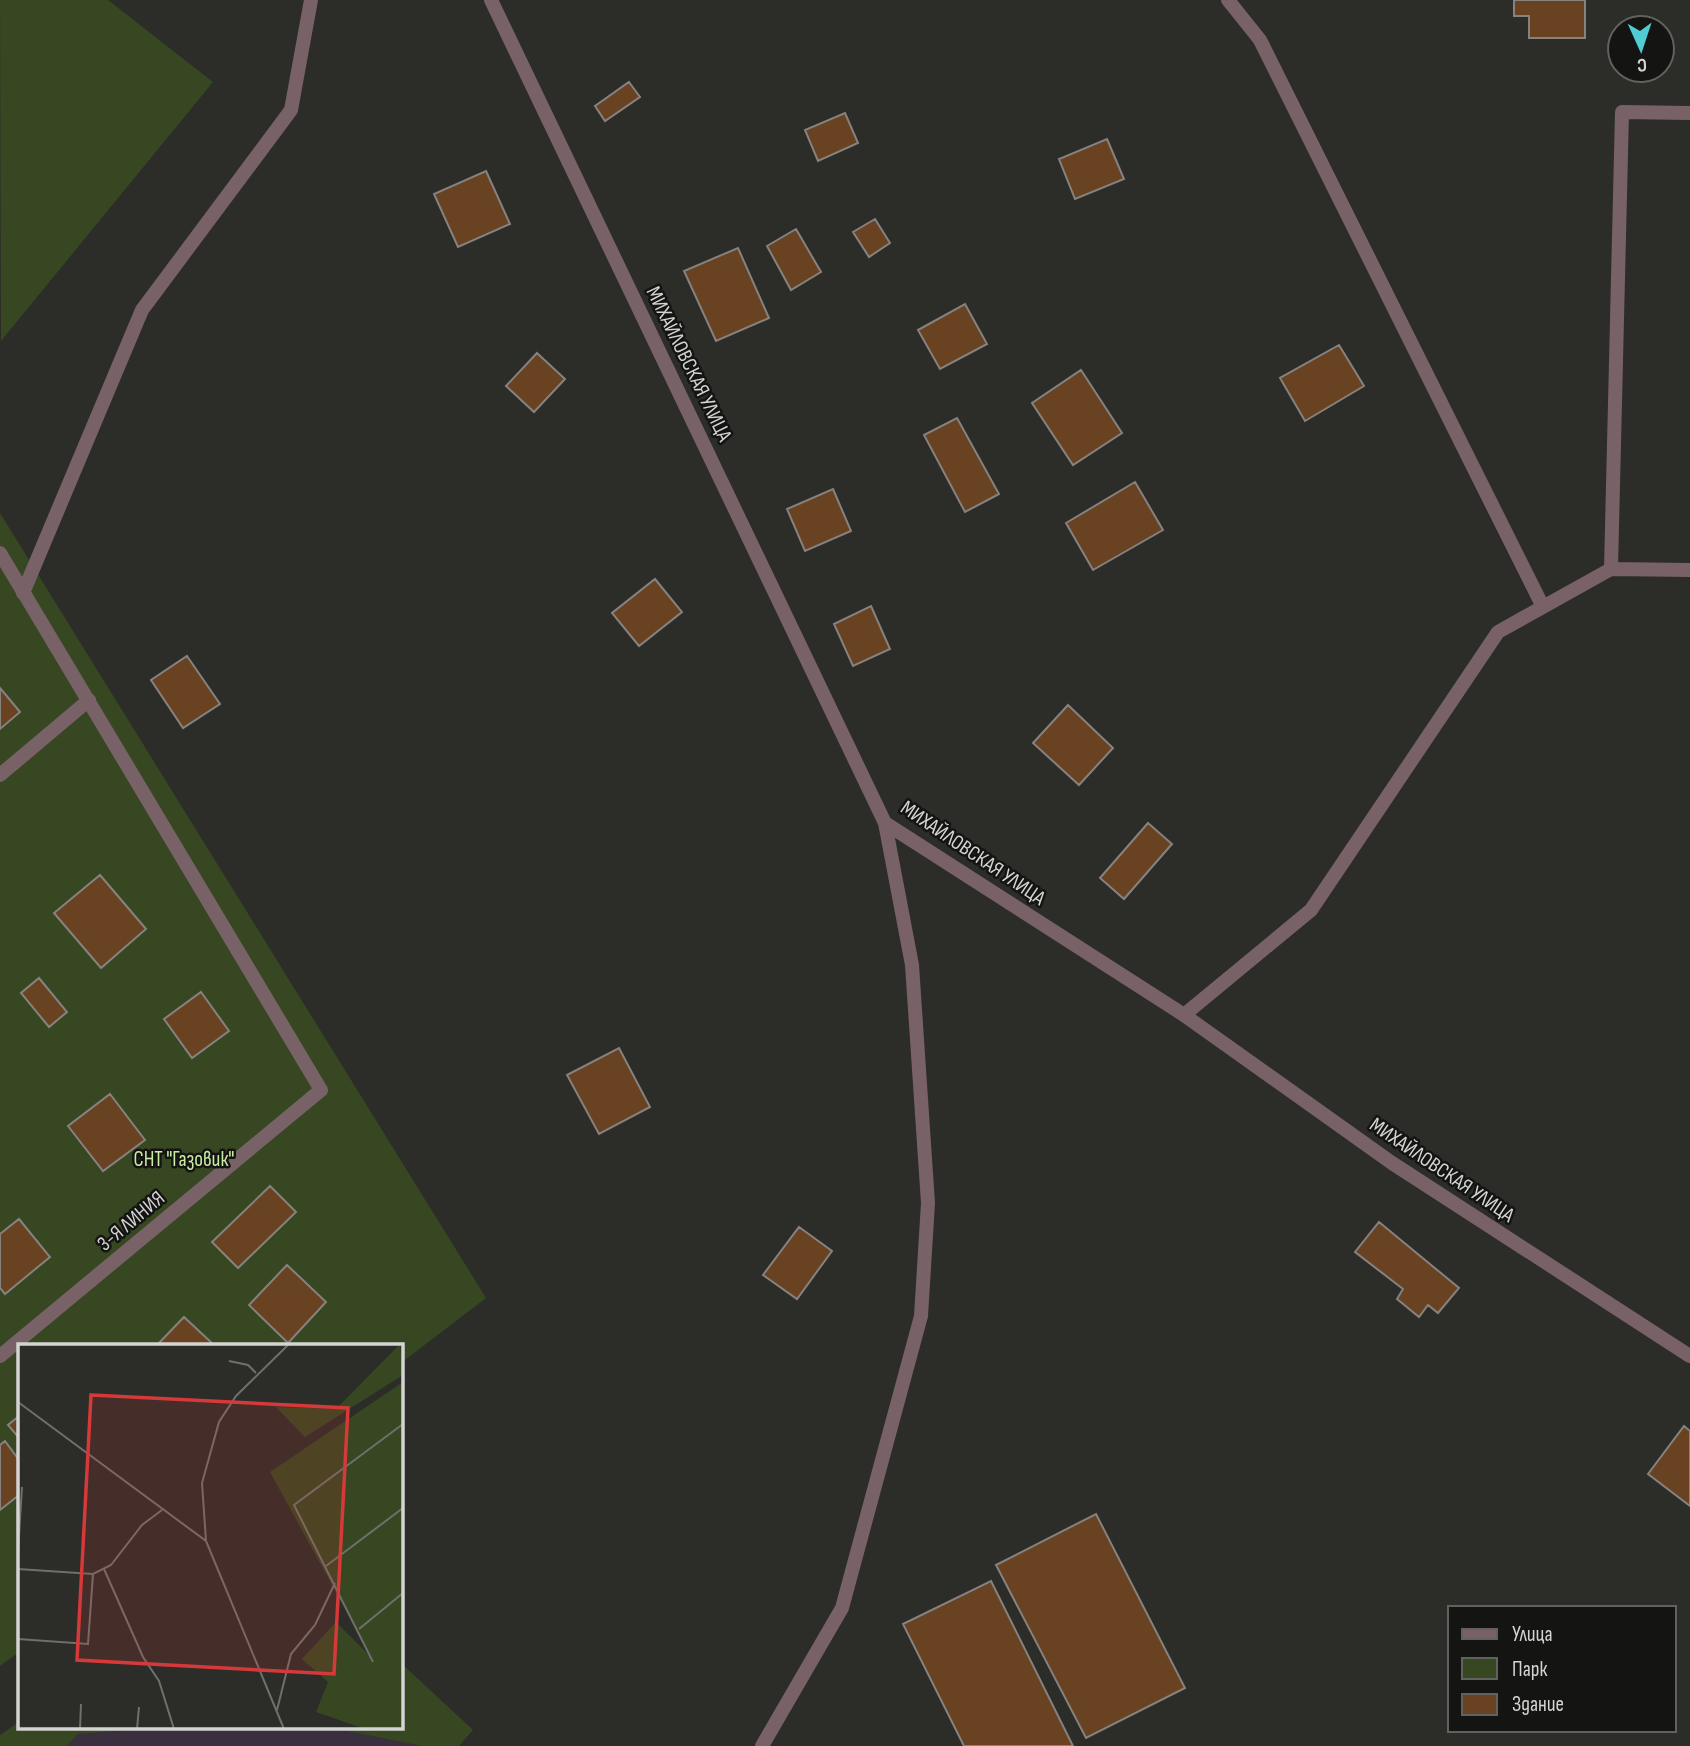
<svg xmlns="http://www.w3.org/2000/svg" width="1690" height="1746" viewBox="0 0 1690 1746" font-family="'Sofia Sans Condensed',sans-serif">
<rect width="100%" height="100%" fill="#2c2c29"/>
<path fill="#392f3e" d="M176,1727H326L422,1746H67L78,1734Z"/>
<path fill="#374721" d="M0,0H108L213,82L1,341Z
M0,513L486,1298L401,1363V1345H19V1652L0,1666Z
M401,1663L473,1730L459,1746H422L326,1727H401Z
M19,1722V1727H176L78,1734L67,1746H0V1735Z"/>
<path fill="#694222" stroke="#858280" stroke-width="2" d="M1514,0H1585V38H1529V16H1514Z
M629,82L640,97L605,121L595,106Z
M845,113L858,143L818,161L805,130Z
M1107,139L1124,179L1075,199L1059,159Z
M486,171L510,224L458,247L434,194Z
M875,219L890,243L869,257L853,232Z
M796,229L821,272L791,290L767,246Z
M738,248L769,318L716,341L684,271Z
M965,304L987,344L940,369L918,330Z
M1339,345L1364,386L1305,421L1280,378Z
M537,353L565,379L534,412L506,386Z
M1081,370L1122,433L1073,465L1032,403Z
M957,418L999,494L965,512L924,435Z
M1135,482L1163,530L1093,570L1066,523Z
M833,489L851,531L805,551L787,509Z
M655,579L682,612L639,646L612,613Z
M871,606L890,649L853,666L834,624Z
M187,656L220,704L183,728L151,680Z
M0,688L20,712L0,729Z
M1068,705L1113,748L1079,785L1033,743Z
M1148,823L1172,844L1124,899L1100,878Z
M100,875L146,929L101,968L54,913Z
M39,978L67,1012L49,1027L21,993Z
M201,992L229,1031L192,1058L164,1019Z
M619,1048L650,1107L599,1134L567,1075Z
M110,1094L145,1140L103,1171L68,1126Z
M270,1186L296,1212L238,1268L212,1242Z
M19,1219L50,1257L5,1294L0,1288V1234Z
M1379,1222L1459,1288L1438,1313L1428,1305L1419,1317L1397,1299L1403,1289L1355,1252Z
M799,1227L832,1251L797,1299L763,1275Z
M287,1265L326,1302L288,1343L249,1305Z
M184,1317L214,1345H157Z
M19,1416V1438L8,1425Z
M1684,1426L1690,1431V1506L1648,1474Z
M5,1441L19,1460V1495L0,1510V1445Z
M1096,1514L1185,1688L1086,1738L996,1565Z
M991,1581L1073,1746H964L903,1624Z"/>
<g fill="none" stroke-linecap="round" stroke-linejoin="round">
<path stroke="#796168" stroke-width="14" d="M491,0L885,823L1184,1015L1392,1163L1690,1356
M1228,0L1260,40L1543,607
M0,553L321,1090L0,1356
M1611,569L1622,112L1690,113
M23,593L142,310L291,110L311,0
M0,775L89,700
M1184,1015L1311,910L1498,632L1611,569L1690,570
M762,1746L842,1608L921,1316L928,1203L912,965L885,823"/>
</g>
<g text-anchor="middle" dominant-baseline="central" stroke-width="5" stroke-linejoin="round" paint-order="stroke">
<g font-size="21" fill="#d4d4d2" stroke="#141413">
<text transform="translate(689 364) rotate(64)">МИХАЙЛОВСКАЯ УЛИЦА</text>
<text transform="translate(973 853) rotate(34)">МИХАЙЛОВСКАЯ УЛИЦА</text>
<text transform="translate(1442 1170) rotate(34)">МИХАЙЛОВСКАЯ УЛИЦА</text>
<text transform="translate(131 1221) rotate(-40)">3-Я ЛИНИЯ</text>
</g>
<g font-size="21" fill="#caeca3" stroke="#141413">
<text x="184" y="1159">СНТ "Газовик"</text>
</g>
</g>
<g transform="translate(18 1344)">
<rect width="385" height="385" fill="#2c2c29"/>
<path d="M382,0L385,31L287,93L258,63L318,65ZM385,38V385H347L298,368L310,338L284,315L318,278L354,314L252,128Z" fill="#374721"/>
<path fill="none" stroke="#6f6f6d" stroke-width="2" d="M211,17L230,21L238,29M0,58L188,197L266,385M188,197L184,139L201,78L218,52L271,0M0,208L4,143M308,222L385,164M0,225L75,230L93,221L124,181L144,166M86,225L125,313L141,337L156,385M341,285L385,249M0,295L70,300L75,230M355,318L276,161L385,80M259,366L273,310L297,281L317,239M62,385L63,360M119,385L121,363"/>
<path fill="#d63939" fill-opacity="0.15" stroke="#d63939" stroke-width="3.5" d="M73,51L330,64L316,330L59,316Z"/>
<rect width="385" height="385" fill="none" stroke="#d4d4d2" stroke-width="3.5"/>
</g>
<rect x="1448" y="1606" width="228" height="126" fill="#141413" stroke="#61615f" stroke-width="2"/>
<rect x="1462" y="1629" width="35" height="10" fill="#796168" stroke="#61615f" stroke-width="2"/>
<text x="1512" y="1641" font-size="21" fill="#d4d4d2">Улица</text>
<rect x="1462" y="1658" width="35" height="21" fill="#374721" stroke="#61615f" stroke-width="2"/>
<text x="1512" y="1676" font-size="21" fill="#d4d4d2">Парк</text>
<rect x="1462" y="1694" width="35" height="21" fill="#694222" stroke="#61615f" stroke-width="2"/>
<text x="1512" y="1711" font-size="21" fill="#d4d4d2">Здание</text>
<g transform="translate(1641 49) rotate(177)"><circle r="33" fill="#141413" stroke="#61615f" stroke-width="2"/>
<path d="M0-5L12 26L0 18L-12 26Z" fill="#51ccd3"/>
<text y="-10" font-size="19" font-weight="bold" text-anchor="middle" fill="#d4d4d2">С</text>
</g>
</svg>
